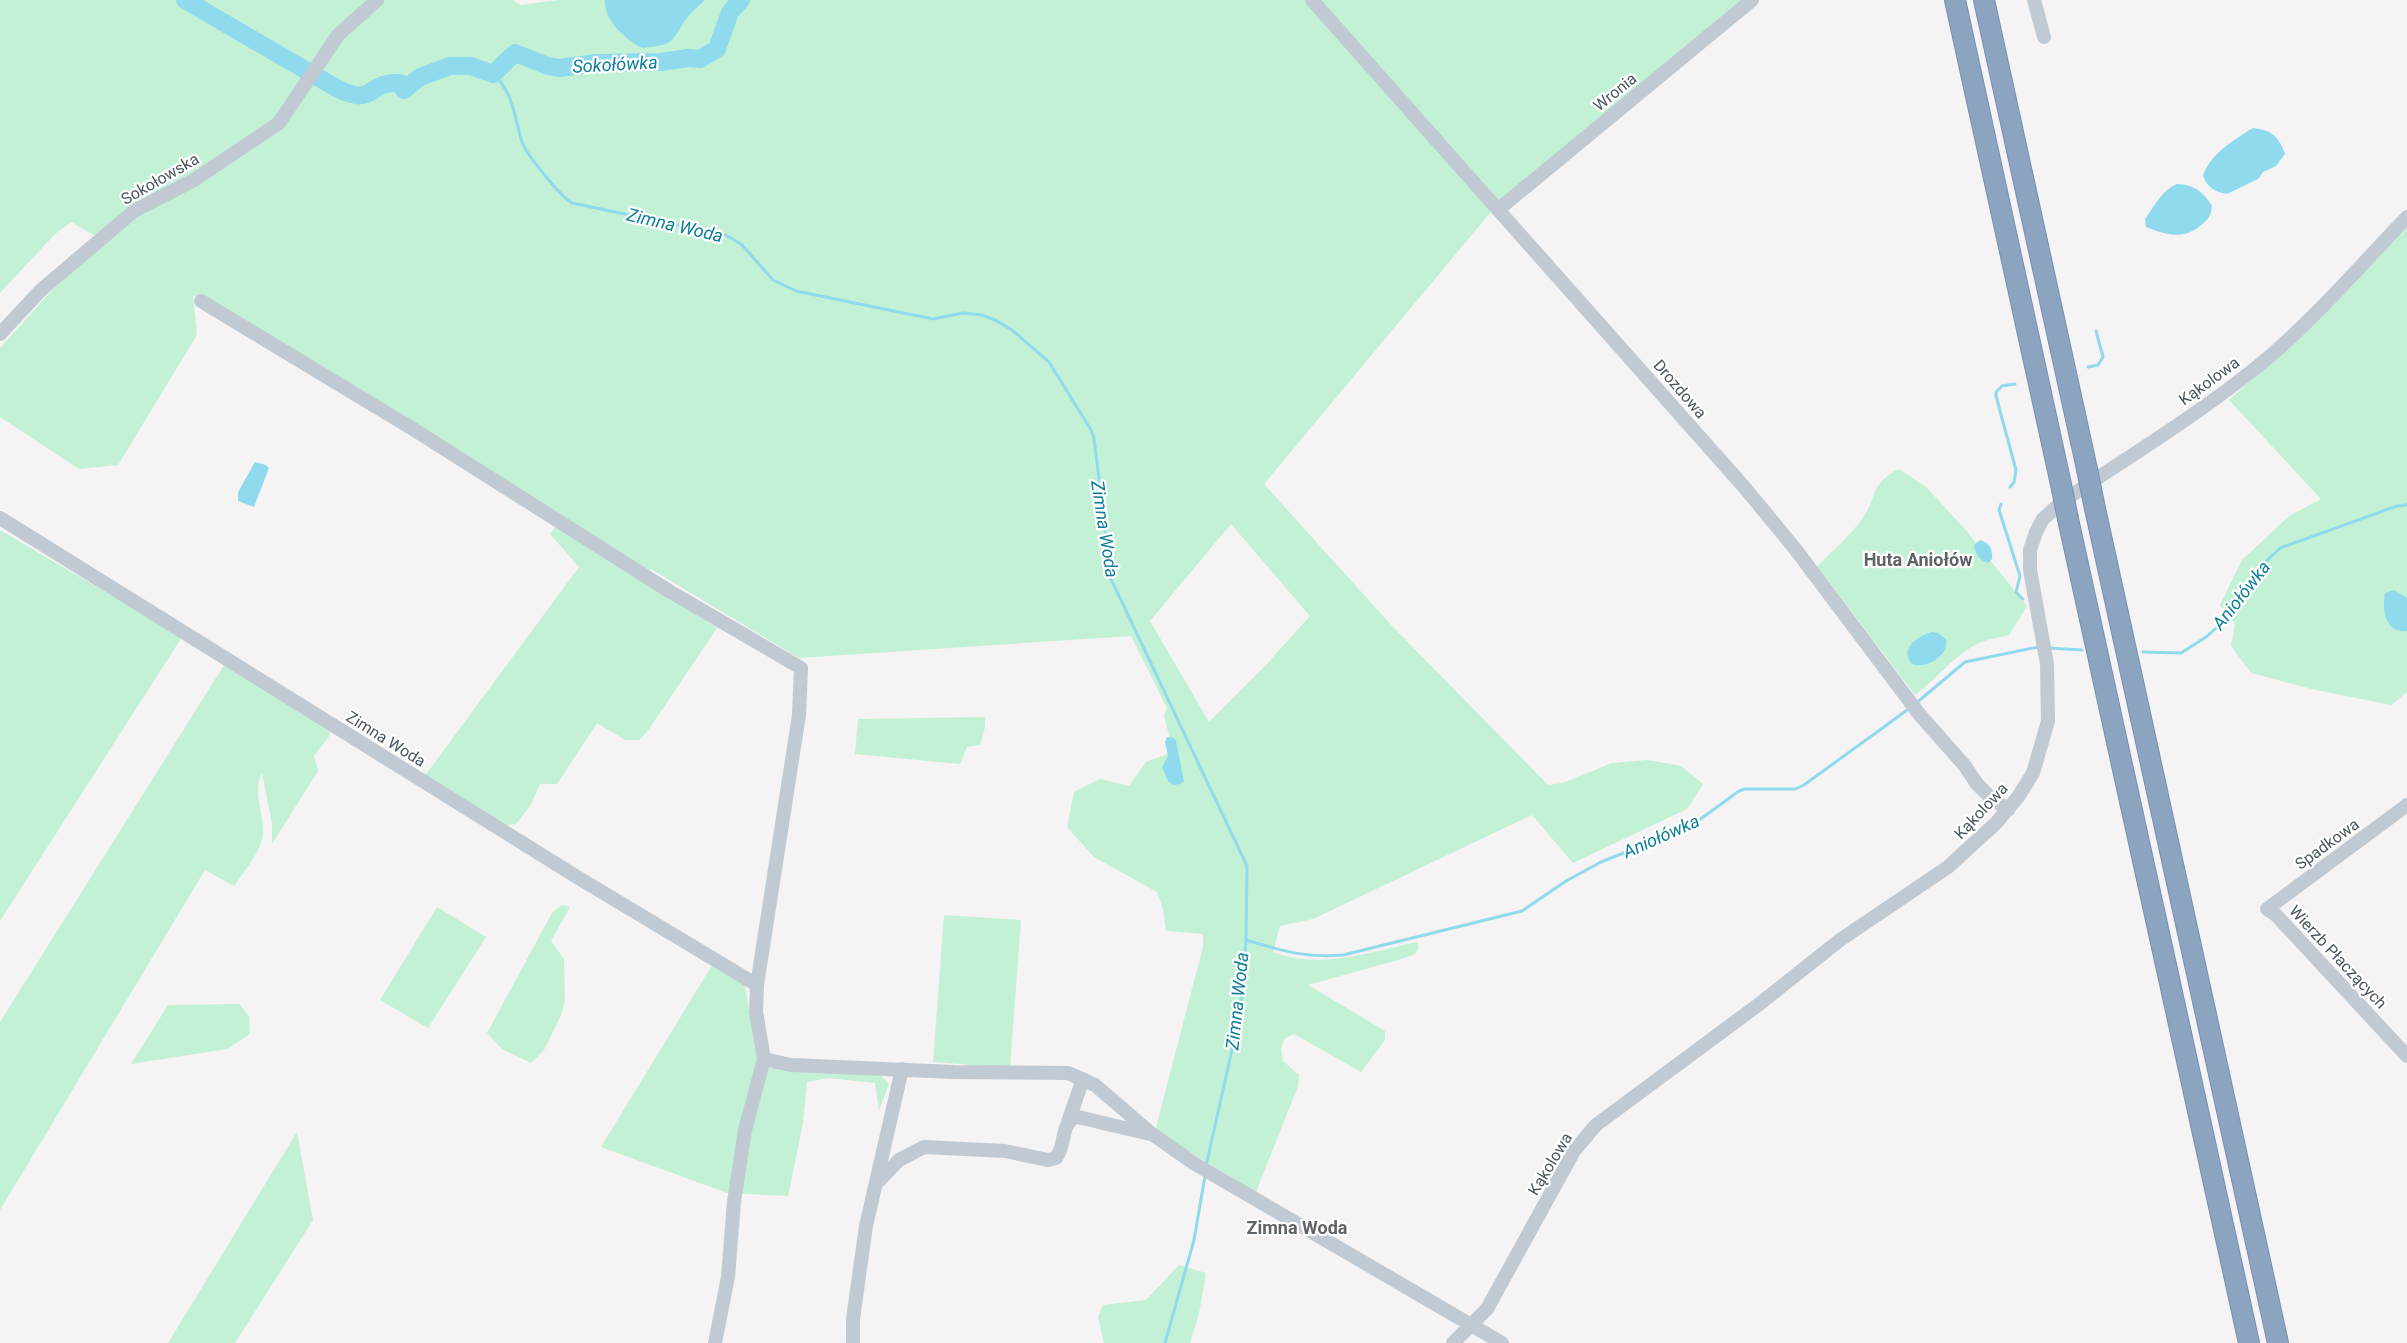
<svg xmlns="http://www.w3.org/2000/svg" width="2407" height="1343" viewBox="0 0 2407 1343" font-family="Roboto,sans-serif">
<rect width="100%" height="100%" fill="#f5f3f3"/>
<path fill="#c3f1d5" fill-rule="evenodd" d="M0,0H512L521,5L558,0H1744L1500,201L1264,484L1392,626L1548,785L1563,783L1612,763L1647,760L1681,766L1703,784L1687,809L1573,863L1532,815L1313,919L1280,926L1273,952C1320,970 1370,952 1417,942L1419,948L1415,954L1398,960L1308,985L1385,1031V1040L1361,1072L1294,1034L1284,1039L1281,1049L1283,1061L1299,1075L1298,1086L1256,1192L1155,1131L1203,947V934L1166,931L1163,909L1157,892L1094,857L1067,827L1074,792L1100,779L1129,786L1146,762L1173,752L1164,715L1167,708L1131,636L799,658L651,569L649,572L565,518L193,295L197,335L118,465L79,469L0,417V348L73,267L104,241L71,222L55,234L0,293ZM1231,524L1310,616L1264,667L1209,722L1150,621Z
M2407,228V692L2391,705L2316,690L2251,673L2231,646L2235,624L2220,605L2242,560L2289,516L2321,499L2229,400L2283,352Z
M1899,469L1926,487L1964,528L2027,606L2009,635C1999,638 1986,639 1977,644C1953,656 1937,679 1915,695L1817,566C1832,552 1849,537 1862,519C1878,497 1869,484 1899,469Z
M557,525L717,628L649,729L639,740H625L597,723L557,784H540L530,806L516,824L504,825L424,777L579,567L550,534Z
M0,530L182,637L0,921Z
M226,662L328,727L330,735L314,756L318,771L272,844V824L262,773C252,791 264,813 263,833C262,851 244,871 234,886L205,870L0,1210V1022Z
M985,717V727L980,745L967,747L960,764L855,754L858,719Z
M562,905L570,907L551,941L564,959L565,999L562,1013L544,1050L531,1063L502,1049L487,1033L552,913Z
M437,907L486,937L428,1028L380,1000Z
M944,915L1021,920L1010,1068L933,1062Z
M717,966L745,986L756,1054L767,1067L881,1075L889,1084L879,1111L875,1083L828,1078L807,1082L803,1123L788,1196L727,1193L601,1147L711,967Z
M239,1004L249,1016L250,1034L227,1049L131,1064L168,1005Z
M297,1132L313,1220L235,1343H168Z
M1179,1265L1206,1273L1199,1314L1190,1343H1104L1098,1317L1103,1305L1146,1300Z"/>
<path fill="#90daee" d="M605,0H704V1C698,7 691,12 687,18C669,44 676,44 642,48C625,39 604,21 605,0Z
M2253,128C2271,130 2279,136 2285,154L2276,166L2263,172L2258,179L2227,194C2215,192 2207,187 2203,176C2209,155 2235,139 2253,128Z
M2177,184C2194,185 2203,191 2212,206C2211,216 2208,220 2200,226C2183,240 2166,235 2146,227L2145,219C2154,207 2162,190 2177,184Z
M255,462L266,465L269,468L254,507L238,501V492Z
M1980,540C1990,543 1993,550 1992,559L1988,563C1979,560 1975,554 1974,545Z
M2394,590L2407,598V631C2385,633 2382,611 2385,593Z
M1932,632L1938,633L1946,639C1950,655 1926,670 1912,664C1899,649 1917,636 1932,632Z
M1167,737L1174,738L1176,741L1184,781L1180,784L1173,785L1168,781L1162,767L1168,756L1165,742Z"/>
<g fill="none" stroke-linecap="round" stroke-linejoin="round">
<path stroke="#90daee" stroke-width="3" d="M494,74C514,95 514,116 522,142C526,154 561,197 572,203L726,235L742,245L773,280L796,291L933,319L963,313L982,315L995,320L1012,330L1049,362L1091,430L1094,438L1111,579L1247,866L1246,940L1240,1014L1206,1166
M2088,367L2098,365L2103,357L2096,331
M2010,487L2014,482L2016,470L1996,396V392L2002,386L2015,384
M2001,504L1999,510L2020,576L2016,592L2023,599
M2048,648L2082,650
M2143,652L2181,653L2206,637L2223,622L2258,569L2280,548L2397,506L2407,505
M1915,704L1965,662L2038,647
M1246,940C1283,951 1304,958 1343,955L1522,911L1566,881L1601,862L1691,826L1739,791L1745,789H1795L1804,785L1910,708
M1165,1343L1194,1240L1205,1176"/>
<path stroke="#90daee" stroke-width="18" d="M185,0L338,89C375,107 367,81 400,83L404,90L420,77L450,66H471L493,74L515,53L548,66L559,68L597,63L661,62L688,58L700,59L717,49L730,12L741,0"/>
<defs>
<path id="highway" d="M1955,0L2062,489
M1984,0L2087,469
M2094,504L2278,1343
M2068,519L2249,1343"/>
</defs>
<use href="#highway" stroke="#7690ad" stroke-width="22"/>
<path stroke="#c1cad2" stroke-width="14" d="M1312,0L1745,488L1796,550L1920,715L1965,766L1977,784L1989,796L2008,810
M2034,0L2044,37
M1499,209L1752,0
M201,301L413,429L669,591L801,668L799,715L757,985L756,1012L764,1059L791,1065L954,1072L1068,1073L1095,1085L1152,1134L1195,1164L1502,1343
M0,334L41,290L134,211L194,180L279,123L338,35L377,0
M0,518L577,877L757,985
M2407,805L2267,909L2276,915L2407,1056
M1068,1122L1083,1079
M878,1182L899,1160L924,1147L1005,1151L1048,1160L1056,1158C1066,1145 1060,1129 1073,1118L1078,1117L1150,1134
M853,1341V1319L866,1226L902,1069
M715,1343L728,1277L734,1202L745,1130L764,1059
M1453,1343L1487,1309L1574,1151L1596,1125L1758,1005L1840,940L1948,867L1996,823L2018,797L2033,773L2048,721L2047,664L2030,570V550L2036,532L2043,519L2063,501C2131,455 2206,410 2269,357C2319,314 2362,264 2407,217"/>
<use href="#highway" stroke="#8ba5c1" stroke-width="20"/>
<defs>
<path id="highway-bridge" d="M2087,469L2094,504
M2062,489L2068,519"/>
</defs>
<use href="#highway-bridge" stroke="#7690ad" stroke-width="22" stroke-linecap="butt"/>
<use href="#highway-bridge" stroke="#8ba5c1" stroke-width="20"/>
</g>
<g text-anchor="middle" dominant-baseline="central" stroke-width="4.5" stroke-linejoin="round" paint-order="stroke">
<g font-size="16" fill="#4a5661" stroke="#fff">
<text transform="translate(1615 92) rotate(-39)">Wronia</text>
<text transform="translate(160 179) rotate(-30)">Sokołowska</text>
<text transform="translate(2209 381) rotate(-36)">Kąkolowa</text>
<text transform="translate(1680 389) rotate(49)">Drozdowa</text>
<text transform="translate(386 739) rotate(32)">Zimna Woda</text>
<text transform="translate(1981 811) rotate(-47)">Kąkolowa</text>
<text transform="translate(2327 844) rotate(-36)">Spadkowa</text>
<text transform="translate(2338 957) rotate(47)">Wierzb Płaczących</text>
<text transform="translate(1550 1164) rotate(-59)">Kąkolowa</text>
</g>
<g font-size="18" font-style="italic" fill="#0c7c9b" stroke="#fff">
<text transform="translate(615 64) rotate(-3)">Sokołówka</text>
<text transform="translate(675 225) rotate(13)">Zimna Woda</text>
<text transform="translate(1105 529) rotate(81)">Zimna Woda</text>
<text transform="translate(2241 595) rotate(-52)">Aniołówka</text>
<text transform="translate(1661 836) rotate(-24)">Aniołówka</text>
<text transform="translate(1237 1001) rotate(-84)">Zimna Woda</text>
</g>
<g font-size="18" font-weight="bold" fill="#5f6368" stroke="#fff">
<text x="1918" y="559">Huta Aniołów</text>
<text x="1297" y="1227">Zimna Woda</text>
</g>
</g>
</svg>
